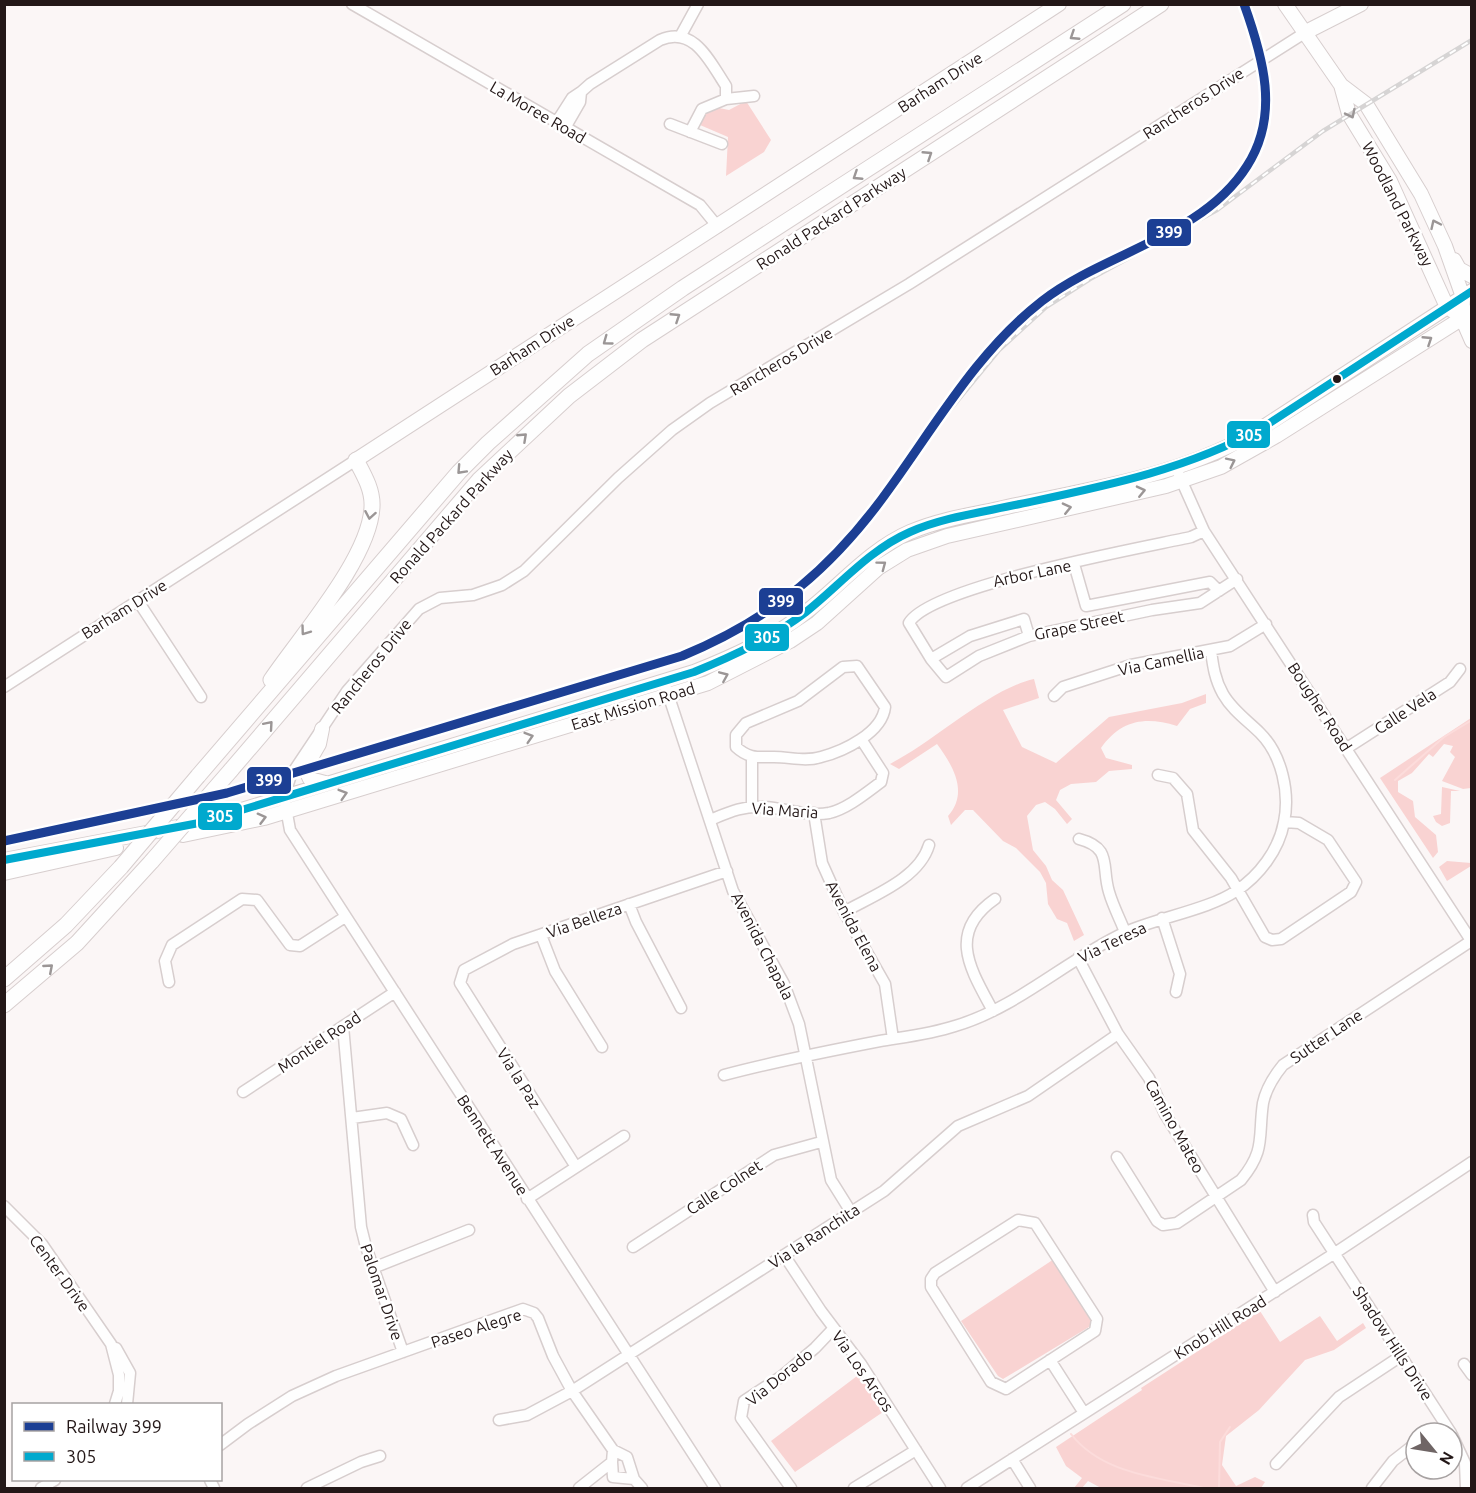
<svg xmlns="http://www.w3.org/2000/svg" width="1476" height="1493" viewBox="0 0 1476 1493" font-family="Ubuntu,sans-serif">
<rect width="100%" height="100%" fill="#fbf6f6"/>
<path fill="#f9d3d2" d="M746,101L771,140L764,152L726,176L728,137L700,125L705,111L719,108L729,110Z
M1034,679L1039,698L1003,710L1022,747L1056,763L1109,717L1182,703L1206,694V703L1190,709L1177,726C1145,716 1121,720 1101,748L1106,758L1132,765V769L1109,771L1096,782L1071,784L1060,790L1056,800L1072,819L1067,824L1055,809L1045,802L1036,805L1027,816L1033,850L1046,866L1052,880L1063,890L1084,935L1074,941L1067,923L1057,919L1048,904L1046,883L1040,872L1016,848L1003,841L973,810H965L951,825L948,816C969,792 953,766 937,744L899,769L890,764C935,741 989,689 1034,679Z
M1471,718V788L1463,789L1442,781L1455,757L1450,752L1453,746L1444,744L1433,757L1429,754L1412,773L1398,781V792L1413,801L1415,817L1436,835L1438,852L1433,858L1380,778Z
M1442,787L1460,791H1451L1450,823L1442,826L1436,822L1433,816L1441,814Z
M1447,861L1471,863V866L1447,881L1439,867Z
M1054,1259L1092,1321L1089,1327L1003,1379L998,1376L961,1321Z
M1260,1311L1280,1342L1320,1316L1337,1341L1363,1323L1366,1328L1334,1350L1305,1360L1259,1410L1226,1436L1222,1465L1236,1486L1255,1477L1265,1482L1261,1488H1101L1088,1481L1082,1488H1074L1082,1478L1066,1466L1056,1447L1142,1390L1141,1388Z
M861,1373L878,1399L883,1412L795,1472L771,1441Z"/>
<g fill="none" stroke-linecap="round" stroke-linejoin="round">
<path stroke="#fcdcdb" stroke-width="2" d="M1395,780L1444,737L1472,720
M1071,1434C1102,1474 1157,1477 1203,1488
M1219,1488L1220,1442L1230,1427"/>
<defs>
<path id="minor" d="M352,4L700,205L718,227
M681,35L698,4
M581,92L590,84L660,40C694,25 710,62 726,86V99L702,109L690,132
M726,99L754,96
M556,123L572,98L581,92L580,102L565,128
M670,124L722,144
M1179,475L1204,531L1472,942
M1204,531L1191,537C1141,548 930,586 909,623L931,659L946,677L979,656L1029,636L1152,610L1200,603L1237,579
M1074,564L1086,606L1210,582L1219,591
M138,601L201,697
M931,659L970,636L1024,619L1029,636
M857,666L885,707C882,733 844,751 821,757C805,762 790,757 774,757C758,757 749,759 736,747V735L746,723L798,701L843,667Z
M4,687L356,460
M666,688L733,891L784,984L799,1024L831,1180L851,1212
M1054,696L1063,687L1131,665L1230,646L1266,624
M1347,748L1450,682L1460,669
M1158,775L1173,778L1187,794L1193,830L1231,878L1265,937L1272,940L1281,939L1351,892L1356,882L1328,840L1299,823L1284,822
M752,807V758
M814,813L822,863L844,912L885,984L893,1039
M710,820C727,813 744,805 764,807C785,808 808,817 829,813C847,809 866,793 881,782L883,773L861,739
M1079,839C1113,848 1101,866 1109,892C1113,906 1120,919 1125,932
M629,904L636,922L681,1008
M844,912C872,896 919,879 929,845
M1162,918L1180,974L1176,992
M541,935L555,971L602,1047
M1078,958L1118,1034L1149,1078L1165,1114L1275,1292
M169,982L165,961L172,945L242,899L257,900L290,945L300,946L345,917
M993,1011C971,970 946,933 995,899
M343,1026L361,1227L366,1247L403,1352
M724,1075C776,1061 828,1051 880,1041C904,1037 931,1034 955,1026C1017,1008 1067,959 1126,932C1157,918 1210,909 1236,891C1259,876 1279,850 1284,822C1290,793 1282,755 1260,733C1248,721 1232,710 1223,694C1215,680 1213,666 1211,651
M243,1092L395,992
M352,1118L387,1113L401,1119L413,1145
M1117,1157L1157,1221L1163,1225L1177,1223L1241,1180C1266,1150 1258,1137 1263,1103C1266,1089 1274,1076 1283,1065L1471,941
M576,1167L460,983L464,970L513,944L727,871
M527,1199L624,1136
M4,1206L42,1244L111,1344L119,1375V1391L115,1404
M1313,1215L1314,1222L1451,1433
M1018,1220L1035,1223L1097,1319L1095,1331L1006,1389L991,1382L931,1287V1279L935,1273Z
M633,1247L774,1155L821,1142
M784,1255L821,1311L861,1364L940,1488
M373,1268L469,1230
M116,1348L130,1373L127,1404
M1050,1360L1084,1413
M1464,1364L1472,1375
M499,1420L527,1415L572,1391L884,1191L958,1126L1028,1096L1118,1034
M1432,1433L1445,1425
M1452,1435L1465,1463L1466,1488
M220,1445L248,1424L292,1396L336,1376L523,1309L534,1313L538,1318L553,1356L572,1391L613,1450
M1012,1459L1030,1488
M612,1462L613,1477L634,1479
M1276,1464L1339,1397L1401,1356
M210,1480L214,1488
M41,1488L55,1480
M307,1488L361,1462L380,1456
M579,1488L612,1462L613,1450L627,1457L634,1479L642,1488
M715,1488L290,830L284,797L291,775L347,691L419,609L440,598L473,595L502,585L524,571L618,478L672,430L710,403L909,284L1306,32
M791,1488L741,1418L744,1401L782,1376L815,1348L834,1328
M854,1488L916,1450
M967,1488L1335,1253L1472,1162
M1372,1488L1393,1461L1416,1443"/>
<path id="major" d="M1285,4L1341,85L1349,114L1390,181L1447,307L1453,311
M1306,32L1361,4
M1341,85L1366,104L1421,194L1445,246L1463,297L1462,318L1472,341
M1454,260L1459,269L1472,276
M356,460L1059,4
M322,729L319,744L305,768L310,779L325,783
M183,835L264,818L708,683L790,641L817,623L878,568L907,550L947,536L1166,486L1221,467L1276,436L1472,312
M4,860L199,823L694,672C734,656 772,639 806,612C841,585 869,550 910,532C938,520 969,515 998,509C1088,489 1183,477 1262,428L1472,291
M4,873L116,848"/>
<path id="highway" d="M271,680C300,637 370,558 372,507C373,490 364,475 356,460
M231,770L479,480L569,396L642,340L1161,4
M198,776L459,472L488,443L588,354L683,288L1123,4
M4,979L66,925L121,867
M4,1005L77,943L152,861"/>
</defs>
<use href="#minor" stroke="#d7cece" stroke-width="13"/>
<use href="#major" stroke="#d7cece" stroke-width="16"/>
<use href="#highway" stroke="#d7cece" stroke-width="17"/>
<use href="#minor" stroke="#fefefe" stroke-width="10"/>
<use href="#major" stroke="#fefefe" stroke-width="14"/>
<use href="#highway" stroke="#fefefe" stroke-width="15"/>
<defs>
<path id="rail" d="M907,462L999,350L1046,307L1090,279L1217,210L1323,131L1472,40"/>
</defs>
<use href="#rail" stroke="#d6d4d4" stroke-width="4.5"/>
<use href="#rail" stroke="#fff" stroke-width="2" stroke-dasharray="7" stroke-linecap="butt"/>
<defs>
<path id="highway-bridge" d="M152,861L231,770
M121,867L198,776"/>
</defs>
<use href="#highway-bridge" stroke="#d7cece" stroke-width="17" stroke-linecap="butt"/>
<use href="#highway-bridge" stroke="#fefefe" stroke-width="15"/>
<defs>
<path id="bus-1" d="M4,860L199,823L694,672C733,656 772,638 806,612C840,585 869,550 910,532C944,517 984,512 1020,504C1105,486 1186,470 1262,428L1472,291"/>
</defs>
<use href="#bus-1" stroke="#fff" stroke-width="12"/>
<use href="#bus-1" stroke="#00a9ce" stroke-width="8"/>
<defs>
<path id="rail-1" d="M4,841L227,793L682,656C774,618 835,566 892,485C938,421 979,350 1042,301C1105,252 1202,237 1247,166C1280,115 1263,57 1244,4"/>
</defs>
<use href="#rail-1" stroke="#fff" stroke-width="14"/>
<use href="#rail-1" stroke="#1c3f94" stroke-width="9"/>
</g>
<defs><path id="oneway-chevron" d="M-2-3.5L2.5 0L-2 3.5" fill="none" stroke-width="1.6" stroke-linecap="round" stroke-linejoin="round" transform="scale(1.5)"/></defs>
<g stroke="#9b9696">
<use href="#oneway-chevron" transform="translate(1074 36) rotate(147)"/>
<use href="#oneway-chevron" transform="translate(1351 114) rotate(64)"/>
<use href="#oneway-chevron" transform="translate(928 155) rotate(-33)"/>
<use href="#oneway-chevron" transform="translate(857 176) rotate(147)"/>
<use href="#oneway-chevron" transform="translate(1435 224) rotate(-115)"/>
<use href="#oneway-chevron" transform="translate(676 317) rotate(-33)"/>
<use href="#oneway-chevron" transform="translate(1428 340) rotate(-33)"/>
<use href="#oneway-chevron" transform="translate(607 341) rotate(144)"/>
<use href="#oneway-chevron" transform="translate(523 437) rotate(-43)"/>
<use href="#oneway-chevron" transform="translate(1231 462) rotate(-26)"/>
<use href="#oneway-chevron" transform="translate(461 470) rotate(133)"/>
<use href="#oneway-chevron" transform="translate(1141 491) rotate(-13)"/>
<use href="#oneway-chevron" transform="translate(1067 508) rotate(-13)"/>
<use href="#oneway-chevron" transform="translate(370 515) rotate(100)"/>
<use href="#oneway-chevron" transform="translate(882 565) rotate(-37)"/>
<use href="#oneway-chevron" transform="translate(305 631) rotate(126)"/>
<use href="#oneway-chevron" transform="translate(724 676) rotate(-23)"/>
<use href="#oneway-chevron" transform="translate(269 725) rotate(-49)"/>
<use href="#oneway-chevron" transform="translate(529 737) rotate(-17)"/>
<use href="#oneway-chevron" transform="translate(343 794) rotate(-17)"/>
<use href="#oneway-chevron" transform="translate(262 818) rotate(-15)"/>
<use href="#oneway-chevron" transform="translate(49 968) rotate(-41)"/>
</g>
<circle fill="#231717" stroke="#fff" stroke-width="2" cx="1337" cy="379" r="5"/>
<g text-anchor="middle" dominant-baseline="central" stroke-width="5" stroke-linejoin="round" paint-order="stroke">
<g font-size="16" fill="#231717" stroke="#fff">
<text transform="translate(940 82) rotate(-33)">Barham Drive</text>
<text transform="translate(1193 103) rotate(-33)">Rancheros Drive</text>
<text transform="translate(538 112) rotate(30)">La Moree Road</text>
<text transform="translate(1398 204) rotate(63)">Woodland Parkway</text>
<text transform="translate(831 218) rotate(-33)">Ronald Packard Parkway</text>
<text transform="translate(532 345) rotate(-33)">Barham Drive</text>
<text transform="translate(781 361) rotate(-31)">Rancheros Drive</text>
<text transform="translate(451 516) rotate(-48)">Ronald Packard Parkway</text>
<text transform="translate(1032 573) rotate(-12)">Arbor Lane</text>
<text transform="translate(124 609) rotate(-32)">Barham Drive</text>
<text transform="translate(1079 625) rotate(-12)">Grape Street</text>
<text transform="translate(1161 661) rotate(-12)">Via Camellia</text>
<text transform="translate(371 666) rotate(-51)">Rancheros Drive</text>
<text transform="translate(633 706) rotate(-17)">East Mission Road</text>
<text transform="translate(1320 707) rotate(57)">Bougher Road</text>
<text transform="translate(1405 711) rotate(-33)">Calle Vela</text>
<text transform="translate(785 810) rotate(4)">Via Maria</text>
<text transform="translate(584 920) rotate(-19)">Via Belleza</text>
<text transform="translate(854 926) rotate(62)">Avenida Elena</text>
<text transform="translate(1112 942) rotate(-26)">Via Teresa</text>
<text transform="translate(763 946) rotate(63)">Avenida Chapala</text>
<text transform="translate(1326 1036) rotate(-34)">Sutter Lane</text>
<text transform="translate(319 1042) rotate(-34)">Montiel Road</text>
<text transform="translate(519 1078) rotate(58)">Via la Paz</text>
<text transform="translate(1175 1126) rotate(61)">Camino Mateo</text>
<text transform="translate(493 1145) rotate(57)">Bennett Avenue</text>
<text transform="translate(724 1187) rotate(-33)">Calle Colnet</text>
<text transform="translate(814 1236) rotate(-33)">Via la Ranchita</text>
<text transform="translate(60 1273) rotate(54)">Center Drive</text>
<text transform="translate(382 1292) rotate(71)">Palomar Drive</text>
<text transform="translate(1220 1327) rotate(-32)">Knob Hill Road</text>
<text transform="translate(476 1328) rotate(-18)">Paseo Alegre</text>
<text transform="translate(1393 1343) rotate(57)">Shadow Hills Drive</text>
<text transform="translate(863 1371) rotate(55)">Via Los Arcos</text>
<text transform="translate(779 1377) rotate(-39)">Via Dorado</text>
</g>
</g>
<g stroke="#fff" stroke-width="2">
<rect x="1146" y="218" width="46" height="29" rx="6" fill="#1c3f94"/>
<rect x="1226" y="420" width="45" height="29" rx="6" fill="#00a9ce"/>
<rect x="758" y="587" width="46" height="29" rx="6" fill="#1c3f94"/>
<rect x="744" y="623" width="46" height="29" rx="6" fill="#00a9ce"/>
<rect x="246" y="766" width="46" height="29" rx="6" fill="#1c3f94"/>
<rect x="197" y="802" width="46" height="29" rx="6" fill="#00a9ce"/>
</g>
<g font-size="16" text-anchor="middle" font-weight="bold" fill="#fff">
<text x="1169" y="238">399</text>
<text x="1249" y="441">305</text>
<text x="781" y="607">399</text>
<text x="767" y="643">305</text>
<text x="269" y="786">399</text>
<text x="220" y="822">305</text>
</g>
<rect width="1476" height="1493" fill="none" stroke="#231717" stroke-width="12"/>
<rect x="12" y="1403" width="210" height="78" fill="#ffffff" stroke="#a7a2a2" stroke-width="1.5"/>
<rect x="24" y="1422" width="30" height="9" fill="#1c3f94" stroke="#a7a2a2" stroke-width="1.5"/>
<text x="66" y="1433" font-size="18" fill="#231717">Railway 399</text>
<rect x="24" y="1452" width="30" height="9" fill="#00a9ce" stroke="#a7a2a2" stroke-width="1.5"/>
<text x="66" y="1463" font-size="18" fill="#231717">305</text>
<g transform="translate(1434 1451) rotate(120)"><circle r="28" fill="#ffffff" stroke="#a7a2a2" stroke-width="1.5"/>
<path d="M0-4.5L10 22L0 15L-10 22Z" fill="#6f6565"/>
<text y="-9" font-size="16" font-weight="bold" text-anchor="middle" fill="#231717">N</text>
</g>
</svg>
